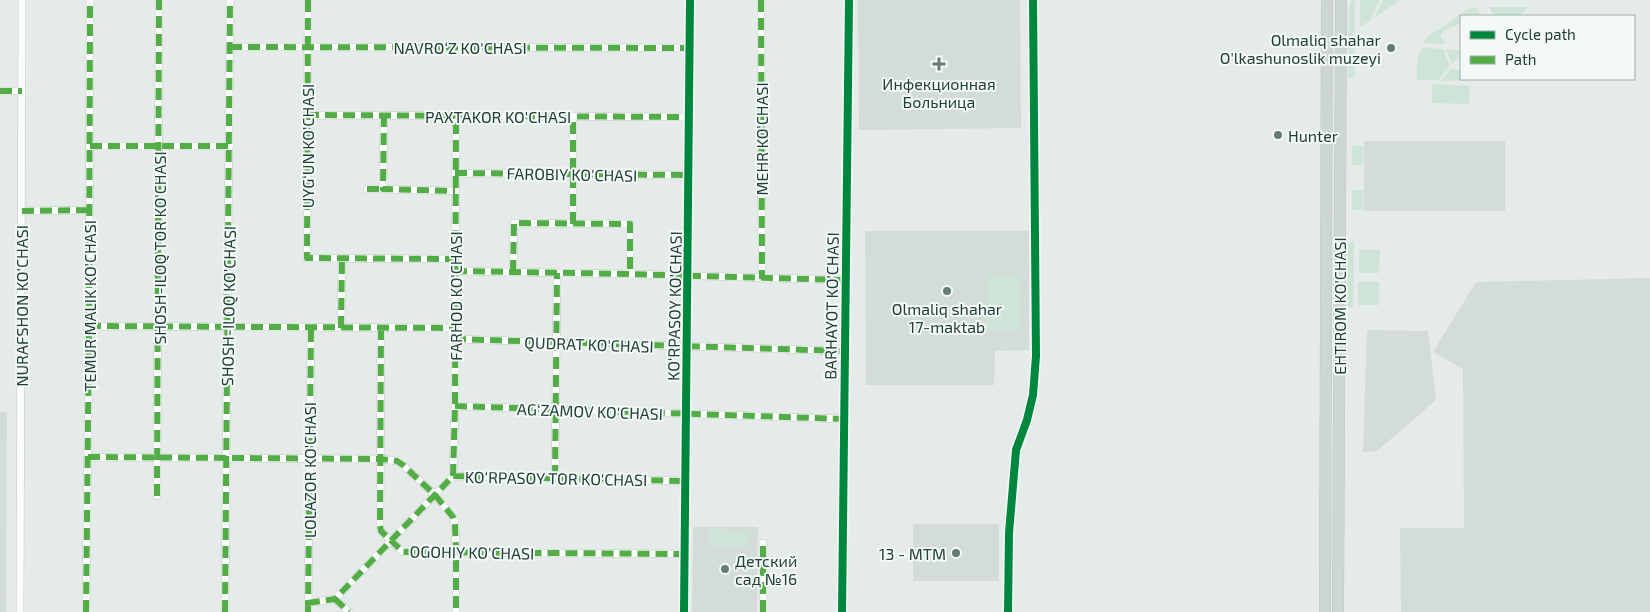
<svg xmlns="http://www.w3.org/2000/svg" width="1650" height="612" viewBox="0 0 1650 612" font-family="'Exo 2',sans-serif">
<rect width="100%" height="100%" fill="#e5ebe8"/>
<path fill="#d3dcd8" d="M858,0H1020L1021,128L859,130Z
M1364,141H1505V211H1364Z
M865,231H1029V350L995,351L994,385H866Z
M1650,278V612H1401L1400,528H1464L1463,369L1433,352L1476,282Z
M1367,330L1428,331L1436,400L1377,451L1363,452Z
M0,412H7L6,612H0Z
M913,524H999V581H913Z
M693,527H758L757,612H692Z"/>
<path fill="#cee4d6" d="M1351,0H1355L1354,78L1348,77L1349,8Z
M1360,0H1379L1371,20L1360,27Z
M1383,0H1400L1375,17Z
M1489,7H1528L1520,16H1494Z
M1471,8H1477L1480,14L1475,16H1461V23L1442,32L1440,37L1445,42V44L1422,43L1427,37Z
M1422,48L1443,49L1450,67L1438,80H1417V60Z
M1446,49L1460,50L1461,55L1452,64Z
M1452,68L1461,72V79H1471V80L1440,81Z
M1432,84L1470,86L1469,104L1432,103Z
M1352,145L1363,146V165H1352Z
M1352,190H1363V210H1352Z
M1354,241L1353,308L1347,305V245Z
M1359,250H1380L1379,273H1359Z
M987,275H1021V330H986Z
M1358,282H1379V305H1358Z
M710,529L750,531L749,547L709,546Z"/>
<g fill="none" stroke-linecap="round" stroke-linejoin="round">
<defs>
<path id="minor" d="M308,0L307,258L455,259
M761,0L762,279
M230,47L690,48
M0,91H22
M307,115L689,117
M384,115L383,189L455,191
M90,146H230
M455,173L689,175
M367,189H383
M22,211L89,210
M573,224V117
M455,271L630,274L845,280
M513,272L514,223L630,224V274
M89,326L454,328
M341,328L342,258
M381,328L380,525L381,531L403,552L685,554
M454,339L844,351
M455,406L844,419
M88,457L381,459L397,461L403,465L435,495L453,517L455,524L456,552V612
M453,476L455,406L456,116
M555,477L557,273
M157,496L159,0
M335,599L349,612
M308,603L335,599L453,476L686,481
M20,612L22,0
M86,612L89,326L90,0
M225,612L230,0
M308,612L311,327
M684,612L690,0
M763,612V543
M842,612L849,0
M1008,612L1009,533L1016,450L1027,420L1033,395L1036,356L1033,0"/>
<path id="primary" d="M1325,612L1327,0
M1338,612L1341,0"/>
</defs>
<use href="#minor" stroke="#c2c8c5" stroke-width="8"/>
<use href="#primary" stroke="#bdc6c4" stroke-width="12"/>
<use href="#minor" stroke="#fbfcfc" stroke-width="7"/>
<use href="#primary" stroke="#ced6d4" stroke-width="11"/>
<path stroke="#53ad46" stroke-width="6" stroke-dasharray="12 6" stroke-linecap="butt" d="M308,0L307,258L455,259
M761,0L762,279
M230,47L690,48
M0,91H22
M307,115L689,117
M384,115L383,189L455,191
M90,146H230
M455,173L689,175
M367,189H383
M22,211L89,210
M573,224V117
M455,271L630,274L845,280
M513,272L514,223L630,224V274
M89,326L454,328
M341,328L342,258
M381,328L380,525L381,531L403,552L685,554
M454,339L844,351
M455,406L844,419
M88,457L381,459L397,461L403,465L435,495L453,517L455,524L456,552V612
M453,476L455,406L456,116
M555,477L557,273
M157,496L159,0
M335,599L349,612
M308,603L335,599L453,476L686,481
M86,612L89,326L90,0
M225,612L230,0
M308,612L311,327
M763,612V543"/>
<defs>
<path id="cycleway" d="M684,612L690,0
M842,612L849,0
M1008,612L1009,533L1016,450L1027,420L1033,395L1036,356L1033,0"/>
</defs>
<use href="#cycleway" stroke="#f3f9f7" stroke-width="11"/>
<use href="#cycleway" stroke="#00873e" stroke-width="8"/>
</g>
<g fill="#667b76" stroke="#f3f9f7" stroke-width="2">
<circle cx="1391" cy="48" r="5"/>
<path d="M936.5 56.5h5v5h5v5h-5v5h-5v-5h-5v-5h5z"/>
<circle cx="1278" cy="135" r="5"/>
<circle cx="947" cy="291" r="5"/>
<circle cx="956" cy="553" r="5"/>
<circle cx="725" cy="569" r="5"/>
</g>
<g text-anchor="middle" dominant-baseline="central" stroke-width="4" stroke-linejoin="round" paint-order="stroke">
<g font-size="16" fill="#223e39" stroke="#f3f9f7" text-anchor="end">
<text x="1381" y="39">Olmaliq shahar<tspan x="1381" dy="18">O'lkashunoslik muzeyi</tspan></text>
<text x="939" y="83" text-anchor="middle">Инфекционная<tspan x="939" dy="18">Больница</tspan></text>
<text x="1288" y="135" text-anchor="start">Hunter</text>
<text x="947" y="308" text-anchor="middle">Olmaliq shahar<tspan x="947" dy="18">17-maktab</tspan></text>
<text x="946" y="553">13 - MTM</text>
<text x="735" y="560" text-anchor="start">Детский<tspan x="735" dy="18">сад №16</tspan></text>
</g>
<g font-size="16" fill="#223e39" stroke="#f3f9f7">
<text x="460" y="47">NAVRO‘Z KO'CHASI</text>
<text x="498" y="116">PAXTAKOR KO'CHASI</text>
<text transform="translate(761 139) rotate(-90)">MEHR KO'CHASI</text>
<text transform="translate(307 146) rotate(-90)">UYG‘UN KO'CHASI</text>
<text transform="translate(572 174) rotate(1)">FAROBIY KO'CHASI</text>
<text transform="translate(159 248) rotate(-90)">SHOSH-ILOQ TOR KO'CHASI</text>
<text transform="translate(455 296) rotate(-90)">FARHOD KO'CHASI</text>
<text transform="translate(21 306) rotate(-90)">NURAFSHON KO'CHASI</text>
<text transform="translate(89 306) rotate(-90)">TEMUR MALIK KO'CHASI</text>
<text transform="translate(228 306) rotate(-89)">SHOSH-ILOQ KO'CHASI</text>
<text transform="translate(674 306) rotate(-89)">KO‘RPASOY KO'CHASI</text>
<text transform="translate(831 306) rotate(-89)">BARHAYOT KO'CHASI</text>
<text transform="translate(1339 306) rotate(-90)">EHTIROM KO'CHASI</text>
<text transform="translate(589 344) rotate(2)">QUDRAT KO'CHASI</text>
<text transform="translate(590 411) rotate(2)">AG‘ZAMOV KO'CHASI</text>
<text transform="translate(309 470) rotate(-90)">LOLAZOR KO'CHASI</text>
<text transform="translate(556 478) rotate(1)">KO‘RPASOY TOR KO'CHASI</text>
<text transform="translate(472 552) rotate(1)">OGOHIY KO'CHASI</text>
</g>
</g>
<rect x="1460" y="15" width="175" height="65" fill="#f3f9f7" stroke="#9faeab"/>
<rect x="1470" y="31" width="25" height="8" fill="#00873e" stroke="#9faeab"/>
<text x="1505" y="40" font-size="15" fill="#223e39">Cycle path</text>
<rect x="1470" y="56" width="25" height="8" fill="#53ad46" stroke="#9faeab"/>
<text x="1505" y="65" font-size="15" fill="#223e39">Path</text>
</svg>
